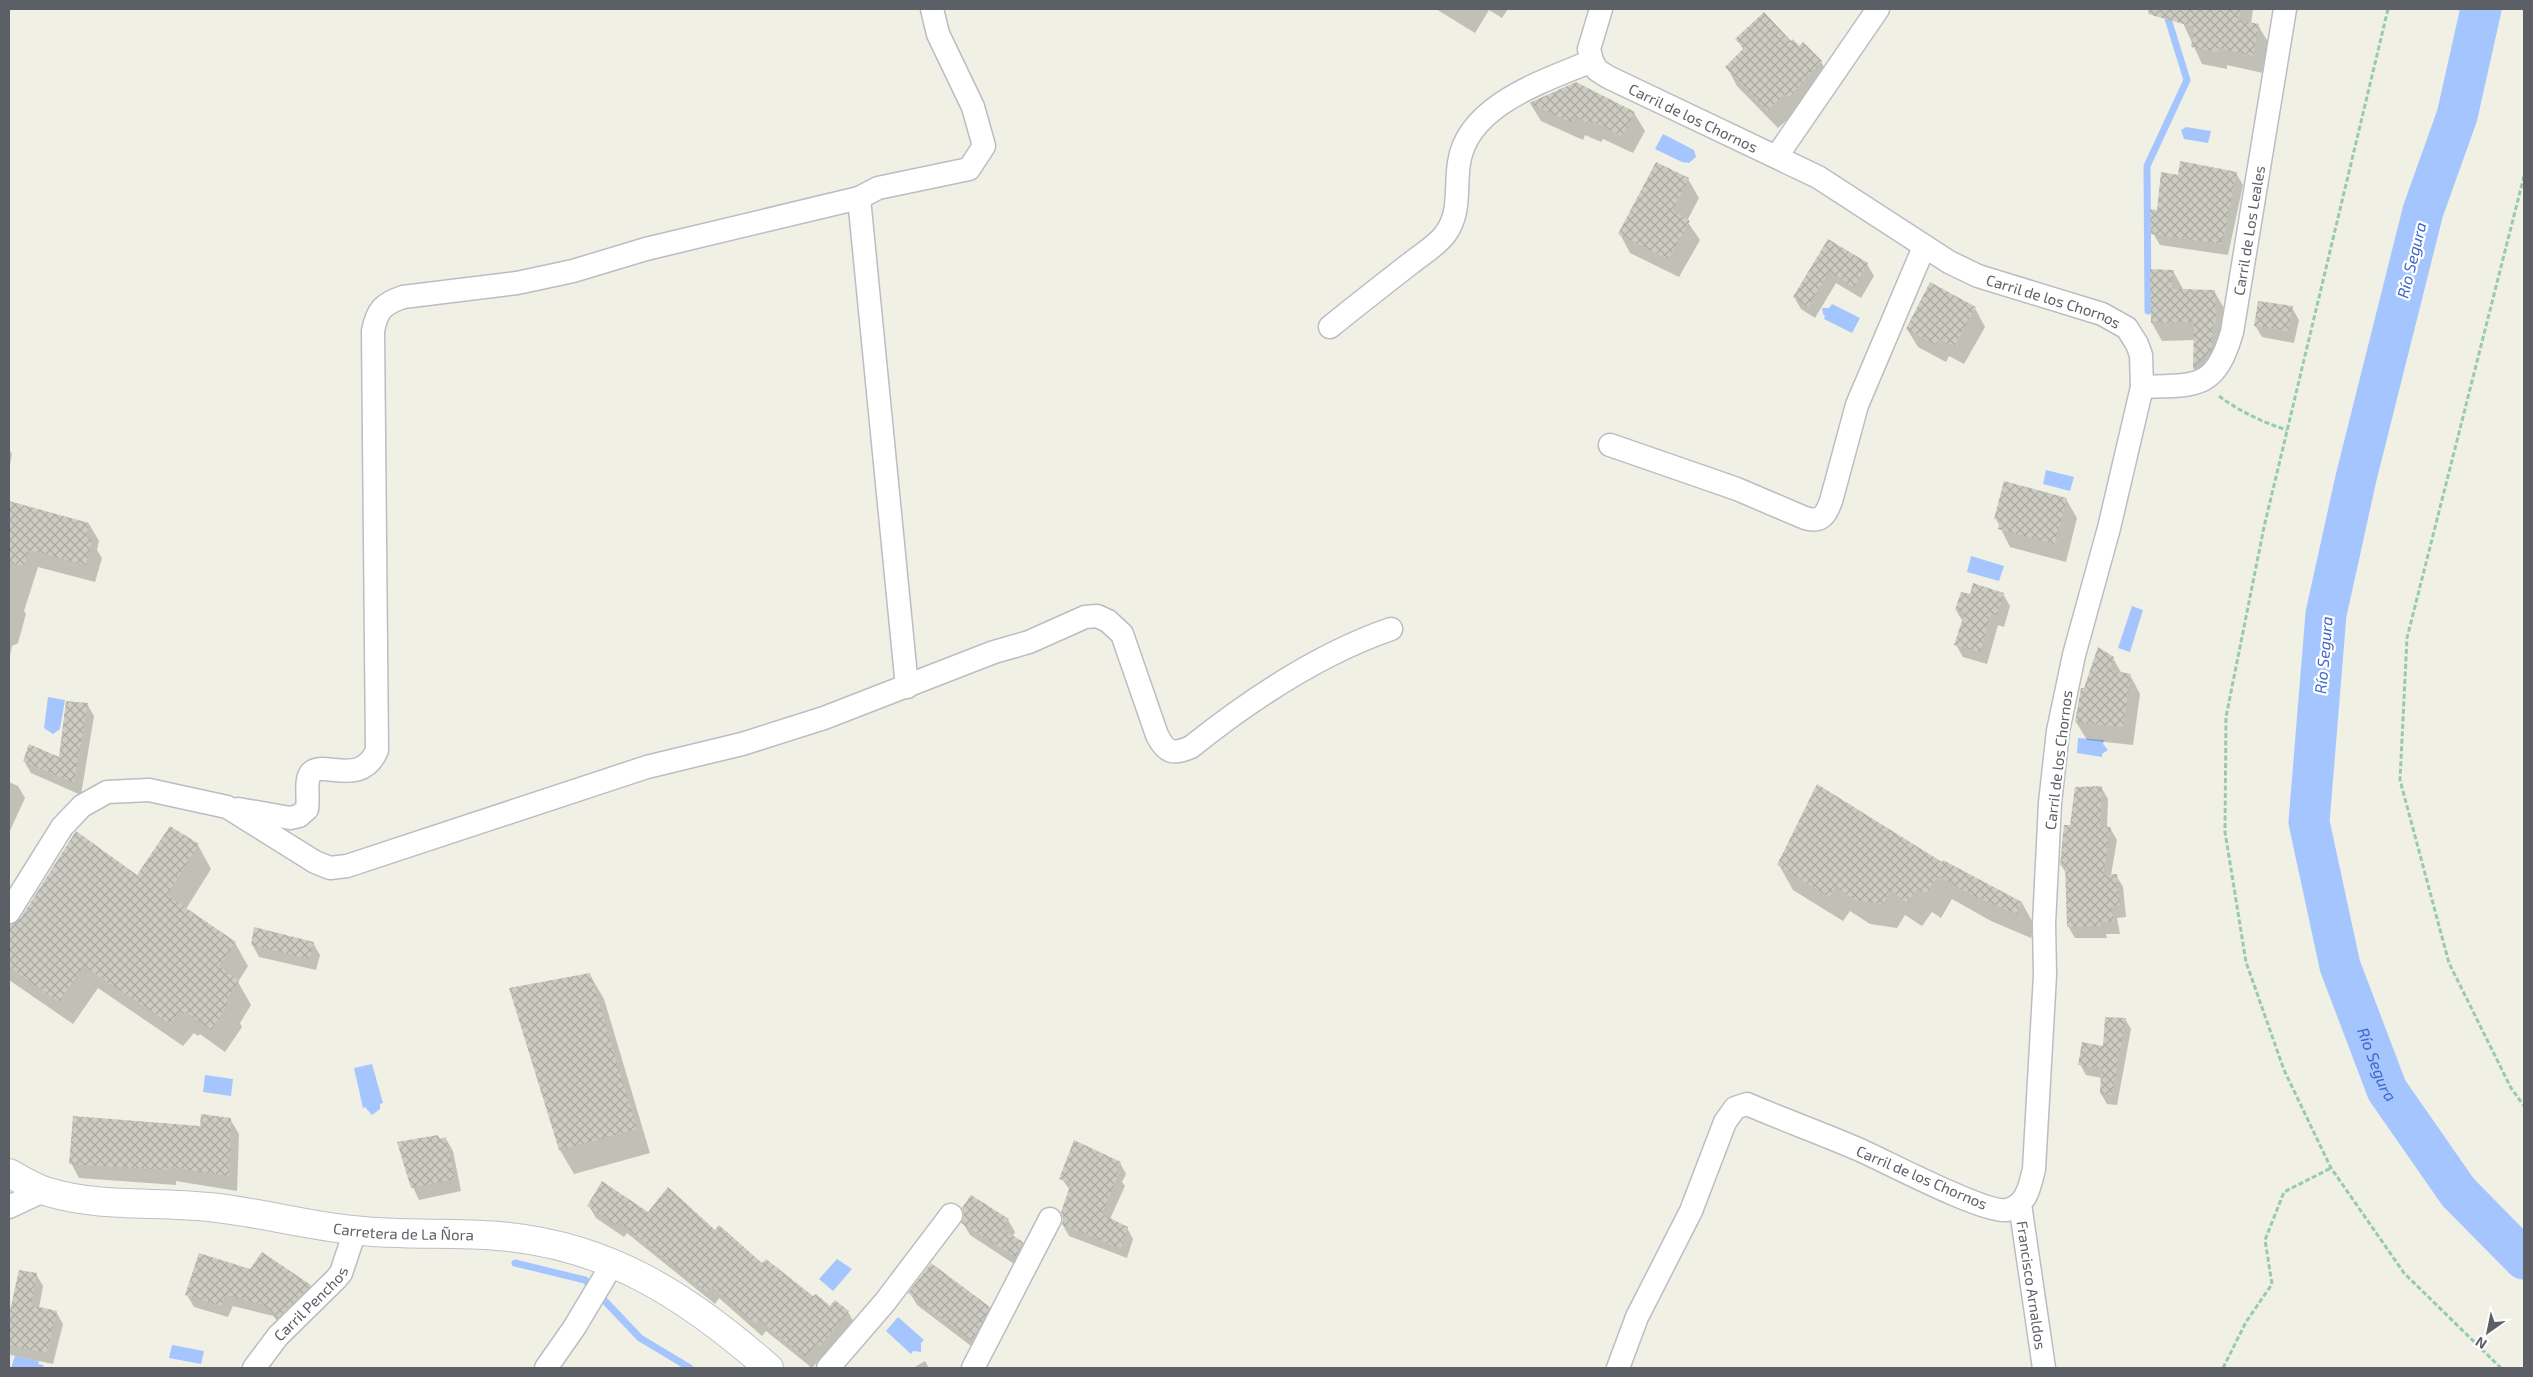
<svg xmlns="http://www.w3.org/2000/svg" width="2533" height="1377" viewBox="0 0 2533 1377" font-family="'Exo 2',sans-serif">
<defs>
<pattern id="building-cross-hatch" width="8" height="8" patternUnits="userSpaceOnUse" patternTransform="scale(1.25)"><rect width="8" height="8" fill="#cdccc3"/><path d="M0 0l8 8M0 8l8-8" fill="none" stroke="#aaa9a2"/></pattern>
</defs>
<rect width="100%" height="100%" fill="#f0f0e5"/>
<path fill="#a5c5ff" d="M2186,127L2211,131L2208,143L2184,139L2181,130Z
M1663,134L1694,150L1696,157L1689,163L1682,162L1655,149Z
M1832,304L1860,318L1852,333L1824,319L1825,316L1823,314L1822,308H1829Z
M2046,470L2074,477L2070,491L2043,484Z
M1971,556L2004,566L1999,581L1967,572Z
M2132,606L2143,610L2130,652L2118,648Z
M48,697L65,700L60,729L53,734L44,728Z
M2078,738L2104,740L2103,744L2108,750L2102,754V757L2077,753Z
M372,1064L383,1103L380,1104V1109L372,1115L365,1107L363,1108L354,1068Z
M205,1075L233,1079L231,1096L203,1092Z
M837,1259L852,1269L833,1291L819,1279Z
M898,1317L924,1340L921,1343V1352L913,1351L911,1354L886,1331Z
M172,1345L204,1351L201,1364L169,1358Z
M15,1356L39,1361L38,1364L43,1365L44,1368H11Z"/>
<path fill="#0003" d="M1436,9H1508L1502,18L1489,10L1475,33Z
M2185,9H2253L2251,24L2258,25L2268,42L2263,73L2227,65V69L2202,64L2183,23Z
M1737,39L1791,43L1821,62L1832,80L1778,128L1737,86L1727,67L1744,51Z
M1530,103L1634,113L1645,131L1633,153L1603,139L1601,142L1585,135L1583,140L1541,121Z
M1656,164L1688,179L1699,198L1687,221L1700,240L1679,277L1630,253L1620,234Z
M2236,173L2243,185L2228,255L2160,245L2153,233L2158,212L2179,176Z
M1829,241L1867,264L1874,276L1861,298L1836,283L1815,318L1801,309L1794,297Z
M2173,271L2183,289L2214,291L2225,310L2226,341L2204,386L2194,369L2195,340L2162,341L2152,323Z
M1975,308L1985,327L1964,364L1949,356L1946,362L1918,347L1907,329Z
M2292,308L2299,320L2294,343L2262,337L2255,325Z
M9,449L12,454L9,470Z
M2066,499L2077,518L2066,562L2010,547L1996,519Z
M9,503L89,524L99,541L97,550L102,558L95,582L38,567L24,611L26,614L18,643L12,646L9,661Z
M2003,594L2010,606L2004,627L1998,625L1987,664L1963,657L1956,645L1963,622L1956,610L1971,595Z
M2113,658L2122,674L2130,675L2140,694L2133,745L2087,740L2076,722L2085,689Z
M87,704L94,716L81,795L31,773L24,761L60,759Z
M9,782L18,786L25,798L9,833Z
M2101,787L2108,799L2107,828H2110L2117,840L2111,875H2116L2123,887L2126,917L2117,918L2120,934H2106L2107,938H2075L2068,926L2066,873L2061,865L2063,838L2065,826H2071Z
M198,845L211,869L186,909L235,943L248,966L238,982L251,1005L240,1023L242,1027L225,1052L200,1034L198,1036L194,1033L183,1046L98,988L73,1024L9,980V926L137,877Z
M1943,862L2022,903L2036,928L2031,938L1991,921L1952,899L1941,918L1932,912L1922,926L1905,915L1897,928L1870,924L1850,911L1843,921L1793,890L1779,865L1942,864Z
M313,943L320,955L316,970L259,957L252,944Z
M590,975L604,999L650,1153L574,1174L560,1150L511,989Z
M2125,1019L2131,1029L2117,1105L2107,1104L2101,1094L2102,1078L2086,1075L2080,1064L2104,1048Z
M230,1119L239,1134L237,1191L176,1181V1185L79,1178L71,1163Z
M446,1139L453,1151L461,1191L419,1200L406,1172L399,1143Z
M1120,1163L1126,1174L1122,1182L1125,1186L1110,1219L1127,1228L1133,1239L1127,1258L1069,1236L1063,1225L1070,1190L1061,1178Z
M589,1206L649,1214L715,1231L814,1298L830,1308L848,1312L855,1324L827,1357L824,1354L812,1368L766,1331L762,1336L719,1298L715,1304L627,1233L624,1237L596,1218Z
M1008,1220L1015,1232L1013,1236L1023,1243L1030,1255L1022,1269L970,1235L963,1223Z
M263,1254L310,1286L317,1298L285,1329L273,1316L233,1306L228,1317L194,1307L187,1295L250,1271Z
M20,1271L36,1274L43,1286L39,1308L56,1312L63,1324L53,1364L11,1355L9,1352V1320Z
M910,1293L989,1308L996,1320L979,1352L917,1305Z
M925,1361L929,1368H913Z"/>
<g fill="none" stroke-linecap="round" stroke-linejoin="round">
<path stroke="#a5c5ff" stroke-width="7" d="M2148,311L2147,166L2187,80L2165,9
M515,1263L585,1280L640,1338L690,1368"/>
<path stroke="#a5c5ff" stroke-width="41" id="s1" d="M2481,9L2457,116L2423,211L2356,478L2326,614L2309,822L2340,966L2387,1090L2458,1192L2524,1259"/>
</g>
<path fill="url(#building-cross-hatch)" d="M2149,9H2241L2238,20L2259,24L2253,56L2218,48V52L2191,47L2194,27L2148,14Z
M1764,12L1791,41L1793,39L1799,46L1803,42L1822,61L1789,97L1784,94L1767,111L1725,67L1744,48L1735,39Z
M1576,82L1635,112L1622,136L1593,121L1590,124L1575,117L1572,123L1529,103Z
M2180,161L2237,172L2222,244L2151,234L2150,209L2157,210L2161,172L2178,175Z
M1656,162L1689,178L1673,210L1690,221L1668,259L1618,234Z
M1828,239L1868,263L1854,287L1829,272L1808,307L1793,297Z
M2150,269L2174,270L2171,289L2215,290L2216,323H2213L2212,349L2193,369L2194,322L2151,323Z
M1930,282L1976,307L1954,346L1939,339L1936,345L1906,329Z
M2258,301L2293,306L2288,331L2254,326Z
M2004,481L2067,498L2055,544L1998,529L2000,520L1994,519Z
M9,501L89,523L86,538L92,540L86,565L29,550L24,566L9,563Z
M1973,583L2004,593L1997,615L1991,614L1980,652L1954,645L1965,612L1955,610L1961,592L1970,594Z
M2098,647L2114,657L2110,670L2131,674L2123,727L2075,722L2081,688H2084Z
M66,701L88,703L74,783L23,761L29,744L59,757Z
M1817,784L1942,862L1943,860L2022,902L2017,914L1976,897L1938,876L1926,894L1917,889L1907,903L1891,891L1883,904L1855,900L1836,887L1829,897L1777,865Z
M2102,786L2100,826L2111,827L2103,875L2117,874L2120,905L2111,906L2114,922H2100L2101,926L2067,927L2065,865H2060L2064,825H2070L2075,787Z
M170,826L199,844L167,895L236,942L219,966L239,981L226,1000L229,1003L211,1030L186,1012L185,1014L180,1011L170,1024L84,966L59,1002L9,967V925L20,919L76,831L137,875Z
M254,927L314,942L309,959L251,945Z
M590,973L637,1129L559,1150L509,988Z
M2105,1017L2126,1018L2112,1095L2100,1094L2101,1069L2078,1065L2082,1042L2103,1046Z
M201,1114L231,1118L229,1176L168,1167V1170L69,1164L73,1116L200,1126Z
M438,1135L440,1139L446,1137L455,1179L411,1188L397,1142Z
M1074,1140L1121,1162L1116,1172L1119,1174L1102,1214L1128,1227L1121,1248L1062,1225L1063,1218L1061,1212L1071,1183L1059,1179Z
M602,1181L648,1212L668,1187L715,1230L719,1225L762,1263L766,1259L813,1296L816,1294L830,1306L835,1300L849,1311L820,1346L817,1343L805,1357L759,1320L755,1324L712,1287L707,1292L619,1222L617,1226L587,1206Z
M971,1195L1009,1219L1003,1229L1023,1242L1015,1257L961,1223L964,1216L962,1208Z
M262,1252L311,1285L278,1318L264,1305L226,1295L221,1306L185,1295L199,1253L250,1269Z
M931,1263L990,1307L972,1341L908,1293Z
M19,1270L37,1273L31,1305L57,1311L47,1353L9,1345V1315Z"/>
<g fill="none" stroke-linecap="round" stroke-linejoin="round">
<defs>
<g id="street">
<path id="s2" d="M1601,9L1589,49L1592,61L1597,70L1608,77L1818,177L1949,262L1978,276L2102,314L2127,328L2137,344L2141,355L2142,387L2109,528L2074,655L2058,731L2050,803L2044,924L2045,975L2034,1169C2030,1185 2027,1206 2007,1210C1985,1214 1885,1161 1860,1150C1823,1134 1784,1120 1747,1104L1735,1108L1725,1122L1691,1211L1637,1317L1618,1368"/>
<path d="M1777,156L1878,9"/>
<path d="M1330,327C1357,305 1384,284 1411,263C1422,254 1438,245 1446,233C1461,212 1455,188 1459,163C1467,105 1544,81 1592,61"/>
<path id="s3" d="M2142,387C2197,385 2215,390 2232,332L2285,9"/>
<path d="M1610,445L1737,489L1805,518C1821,523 1826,515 1831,501L1857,405L1924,247"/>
<path d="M907,687L859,198L878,188L969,169L984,146L973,107L938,34L932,9"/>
<path d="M238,809L290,818L299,816L307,809C309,799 305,783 310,774C321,758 361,789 377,750L373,331C377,310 383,304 403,297L517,283L573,271L646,249L859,198"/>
<path d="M9,912L62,827L82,806L107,792L149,790L227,807L315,862L330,868L347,866L647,767L742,744L824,718L994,652L1029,642L1085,617L1097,616L1108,621L1122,634L1157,735C1166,753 1173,755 1191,747C1251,699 1318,654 1391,629"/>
<path id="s4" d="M2020,1204L2044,1368"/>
<path d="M9,1207L43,1191"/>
<path id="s5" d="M254,1368L278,1336L336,1279L341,1273L355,1231"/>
<path d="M546,1368L574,1328L613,1263"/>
<path d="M828,1368L885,1302L951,1215"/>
<path d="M973,1368L1050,1219"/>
</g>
<g id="secondary">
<path id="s6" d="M9,1173C20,1179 33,1187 45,1191C98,1208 155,1201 209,1207C258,1212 305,1225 353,1230C401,1236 450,1232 498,1236C609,1245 688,1297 769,1368"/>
</g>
</defs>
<use href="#street" stroke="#bcbdc4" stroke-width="25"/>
<use href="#secondary" stroke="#bdbfc6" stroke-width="30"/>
<path stroke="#98cab1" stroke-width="3" stroke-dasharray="5 2.5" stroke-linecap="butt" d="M2388,9L2264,527L2226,717L2225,832L2246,962L2284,1070L2331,1168L2404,1273L2501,1368
M2524,176L2407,638L2400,780L2449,963L2511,1088L2524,1106
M2219,396C2239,411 2262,422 2287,430
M2223,1368L2246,1322L2272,1284L2265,1240L2284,1192L2331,1168"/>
<use href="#street" stroke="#fff" stroke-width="22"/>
<use href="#secondary" stroke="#fff" stroke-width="28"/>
</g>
<g text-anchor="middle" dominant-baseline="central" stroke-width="4.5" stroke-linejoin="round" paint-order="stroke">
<g font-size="15" fill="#5c5f66" stroke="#fff">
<text stroke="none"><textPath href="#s2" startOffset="172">Carril de los Chornos</textPath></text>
<text stroke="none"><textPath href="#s3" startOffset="222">Carril de Los Leales</textPath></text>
<text stroke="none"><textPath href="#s2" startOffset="578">Carril de los Chornos</textPath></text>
<text transform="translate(2058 760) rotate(-83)">Carril de los Chornos</text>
<text transform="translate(1922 1177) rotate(23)">Carril de los Chornos</text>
<text stroke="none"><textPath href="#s6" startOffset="402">Carretera de La Ñora</textPath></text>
<text stroke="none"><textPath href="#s4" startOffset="82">Francisco Arnaldos</textPath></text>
<text stroke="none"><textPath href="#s5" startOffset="86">Carril Penchos</textPath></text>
</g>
<g font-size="16" font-style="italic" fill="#3f66cb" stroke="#fff">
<text transform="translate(2411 260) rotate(-76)">Río Segura</text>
<text transform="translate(2323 655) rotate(-85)">Río Segura</text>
<text stroke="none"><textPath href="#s1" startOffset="1086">Río Segura</textPath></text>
</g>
</g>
<rect width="2533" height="1377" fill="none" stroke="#5c5f66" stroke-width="20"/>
<g transform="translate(2488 1332) rotate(213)" stroke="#ffffff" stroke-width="4" paint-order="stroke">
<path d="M0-4L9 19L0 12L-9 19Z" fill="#5c5f66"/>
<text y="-8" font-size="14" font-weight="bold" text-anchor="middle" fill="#5c5f66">N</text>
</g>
</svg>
